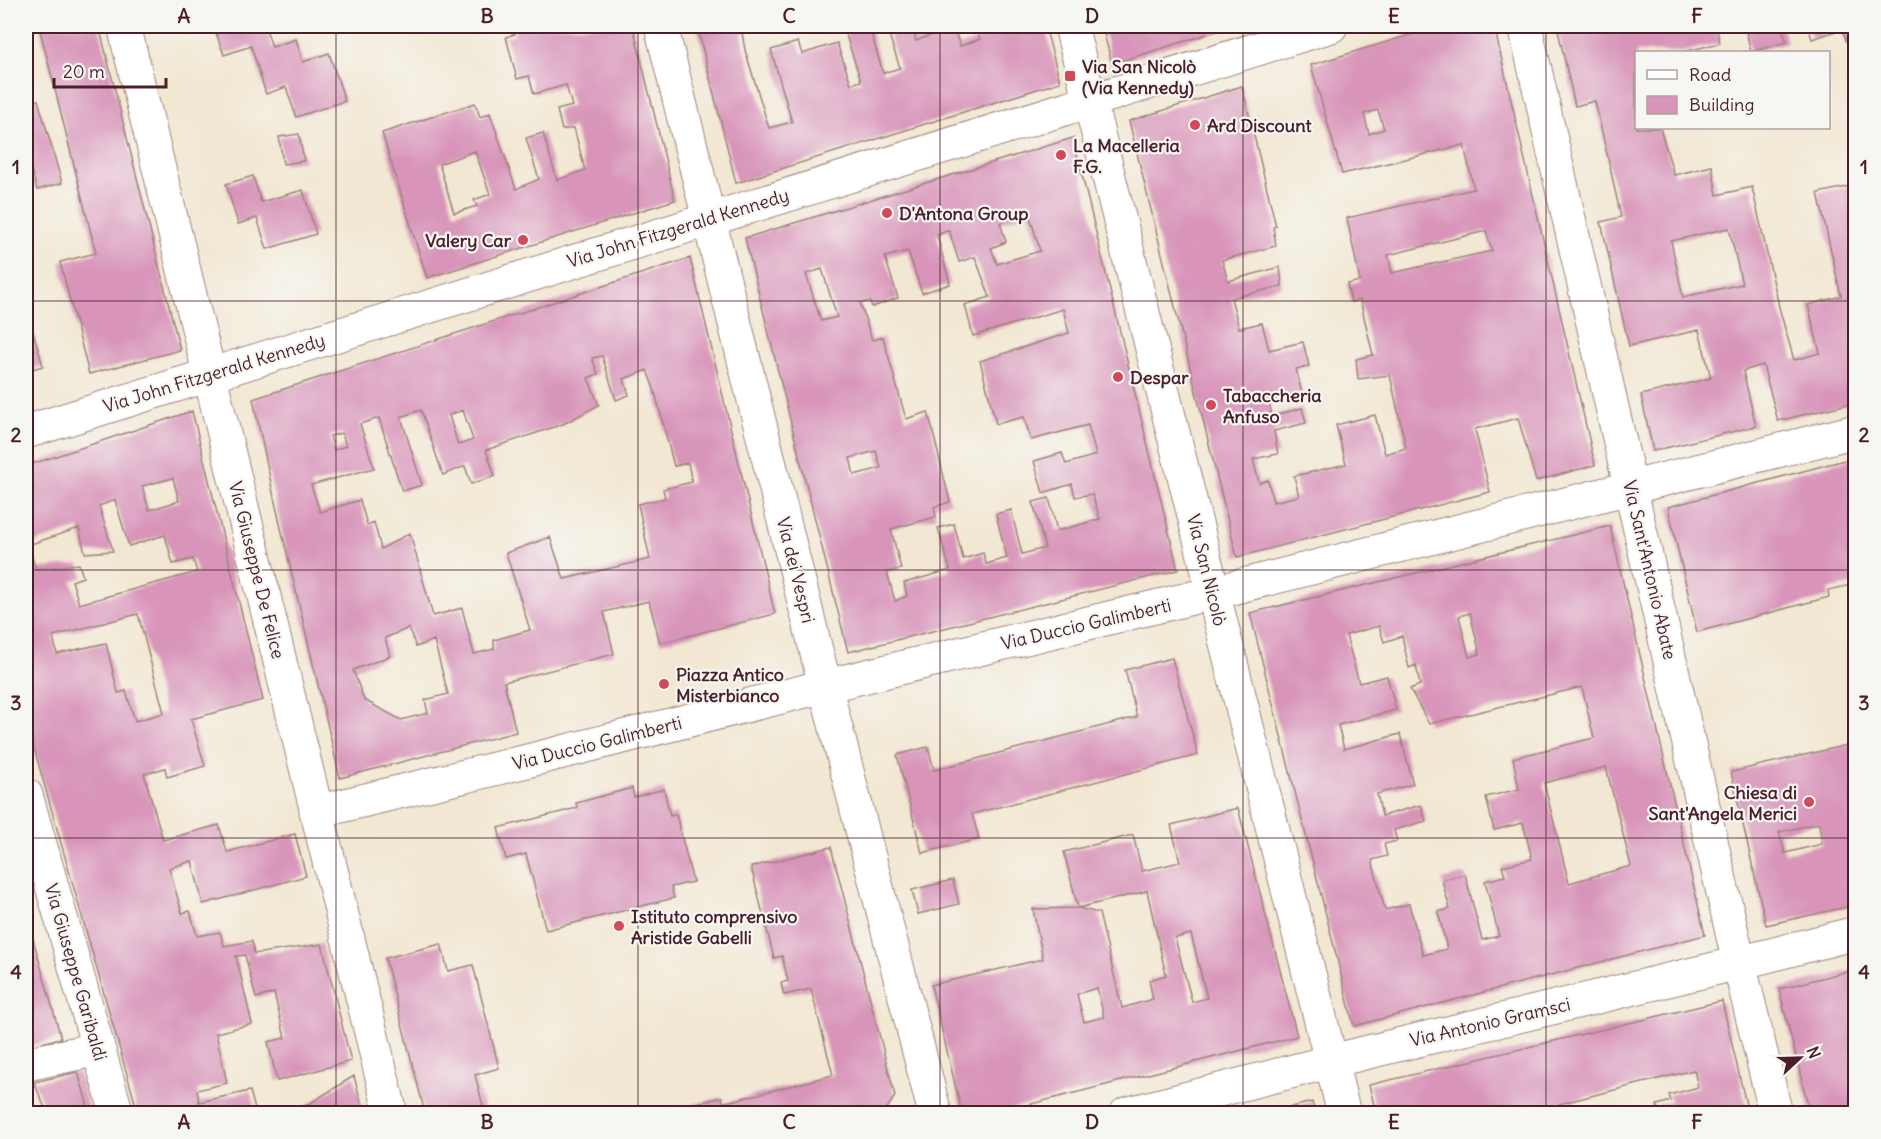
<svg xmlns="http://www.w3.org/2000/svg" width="1881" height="1139" viewBox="0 0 1881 1139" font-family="Delius,sans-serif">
<rect width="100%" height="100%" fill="#f6f6f2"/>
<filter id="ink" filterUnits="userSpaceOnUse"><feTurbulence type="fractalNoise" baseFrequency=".0167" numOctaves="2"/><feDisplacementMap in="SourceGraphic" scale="12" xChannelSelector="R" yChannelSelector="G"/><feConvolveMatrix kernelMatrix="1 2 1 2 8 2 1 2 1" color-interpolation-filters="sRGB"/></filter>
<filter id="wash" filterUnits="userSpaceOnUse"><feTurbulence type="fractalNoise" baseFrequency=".008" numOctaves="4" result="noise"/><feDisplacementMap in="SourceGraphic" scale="24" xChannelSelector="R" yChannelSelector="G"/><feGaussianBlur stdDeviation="1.35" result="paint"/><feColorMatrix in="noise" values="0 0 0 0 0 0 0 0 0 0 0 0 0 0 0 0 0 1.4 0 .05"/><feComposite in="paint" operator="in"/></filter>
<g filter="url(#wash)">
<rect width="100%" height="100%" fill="#f2e7d2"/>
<g id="blocks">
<path fill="#d894b9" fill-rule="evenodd" d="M39,26H99L180,350L89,374L60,262L96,253Z
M187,26H265L272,47L296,39L303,62L329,53L345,101L296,117L286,87L266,94L251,46L224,55L214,27L190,35Z
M512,26H633L675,200L427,278L382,133L475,103L480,117L490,113L516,189L539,179L526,138L543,133L557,180L585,170L574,128L562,130L557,110L572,106L566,85L534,94L529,76L517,79L506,37L515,34ZM475,151L490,194L474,200L477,206L454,213L439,164Z
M697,26H769L742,33L745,50L769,128L792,122L771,50L798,42L802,54L837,43L851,84L861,81L843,26H869L883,73L900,68L886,26H912L916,41L953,27L960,46L980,39L975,26H1045L1060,82L736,183Z
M1102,26H1233L1112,64Z
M1439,26H1494L1595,465L1536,481L1518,418L1475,429L1490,492L1237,557L1129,121L1242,86L1276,226L1273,227L1276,246L1222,260L1228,281L1280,267L1282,286L1231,298L1239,328L1262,323L1269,350L1303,342L1309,366L1296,369L1302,393L1269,402L1272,416L1302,408L1306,423L1274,431L1278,454L1253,459L1259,483L1268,480L1273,502L1299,496L1294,476L1346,464L1336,425L1375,415L1385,454L1406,448L1390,375L1358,379L1356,359L1373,355L1360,300L1351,302L1347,284L1360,281L1347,218L1474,189L1464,145L1342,174L1311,65ZM1378,110L1384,129L1369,134L1364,114ZM1486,231L1492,251L1392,273L1388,255Z
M1557,26H1716L1720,43L1683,52H1636V128H1660L1674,175L1712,166L1717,195L1752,187L1780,311L1794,360L1820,353L1808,305L1841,296L1818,193L1856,185V402L1778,421L1763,365L1743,371L1756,426L1653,451L1641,395L1711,378L1699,330L1629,346L1601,222L1621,217L1595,101L1575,106ZM1729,228L1742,284L1683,297L1671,241Z
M1745,26H1781L1787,42L1751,52Z
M1808,26H1856V40L1847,43L1842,29L1812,39Z
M38,100L62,183L37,190L26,150V104Z
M299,134L304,161L283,164L279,137Z
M1073,138L1178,570L848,652L745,238ZM1029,213L1040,251L997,264L991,248L1006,242L1000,223ZM949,230L959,262L975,257L990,297L965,305L973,336L1063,309L1069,333L980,361L996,424L1024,417L1031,440L1088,425L1096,455L1066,464L1062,453L1034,461L1043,493L1072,484L1075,497L1092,494L1100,519L1057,531L1049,498L1033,502L1045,548L1022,554L1011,510L996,514L1007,558L986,564L983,553L963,559L954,524L938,528L950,570L904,583L907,596L895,601L887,572L901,569L891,529L936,517L934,507L950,502L928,412L906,419L883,337L872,340L860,303L870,301L872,307L898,298L885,257L908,251L922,293L950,284L937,235ZM822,269L837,317L821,321L806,274ZM876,451L881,468L854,475L850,458Z
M253,176L261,202L303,190L316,234L267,249L257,218L238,224L226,184Z
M690,258L775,614L660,643L649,601L604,612L614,654L504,682L516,732L340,778L277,511L253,399ZM602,356L616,400L629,395L624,379L647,370L654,389L674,466L688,463L692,482L663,489L665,498L638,504L650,559L564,579L550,537L506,553L530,630L494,640V649L474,654L462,608L433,616L410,533L381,549L374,522L367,525L360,500L320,512L311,485L374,468L360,424L379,418L402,491L422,485L401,417L421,410L443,475L465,466L471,484L495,476L486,450L563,424L599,405L588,378L598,374L592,358ZM463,410L473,440L458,445L449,415ZM342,433L346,446L334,450L330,436ZM409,628L416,647L434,640L448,694L425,700L428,713L401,720L364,700L353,670L390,656L385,638Z
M26,308L43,366L26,371Z
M192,411L263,700L191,719L205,766L167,777L165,768L144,774L163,840L219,825L227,852L295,834L306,876L203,904L192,861L169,868L182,913L190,911L197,936L220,932L224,946L252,941L254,954L322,944L351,1061L277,1081L268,1042L285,1038L274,993L256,998L245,955L236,956L252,1024L216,1033L227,1083L197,1090L199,1102L250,1091L256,1113H138L26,720V466ZM173,478L179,501L149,510L142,486ZM115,500L129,546L165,535L173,564L193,559L197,572L79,604L72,581L83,577L79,564L36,569L28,545L79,528L85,553L113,551L99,506ZM138,614L164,713L135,721L126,691L118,693L106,643L57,654L53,636Z
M1856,457V584L1828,590L1829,597L1697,632L1668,507Z
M1610,526L1705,935L1354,1026L1250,613ZM1470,613L1480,654L1469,657L1459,616ZM1379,626L1384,642L1402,636L1409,668L1416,665L1420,685L1410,689L1429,724L1582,687L1594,738L1513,758L1519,789L1486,797L1494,830L1523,823L1532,859L1502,866L1505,876L1485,881L1499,936L1482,940L1465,874L1442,880L1450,909L1438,912L1447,949L1423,955L1409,904L1385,910L1372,860L1387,856L1384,844L1397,841L1394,830L1426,821L1421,805L1382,816L1377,794L1413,784L1400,734L1344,749L1338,725L1396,710L1387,676L1359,683L1346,635ZM1606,767L1631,866L1569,883L1544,783Z
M1172,658L1198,755L972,814L979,839L922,853L897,755L928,747L934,770L1137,717L1125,670Z
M1856,743V905L1766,925L1731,772ZM1819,823L1822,844L1785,853L1779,832Z
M632,788L634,797L664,789L670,816L676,814L693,882L671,887L674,898L546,930L526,854L506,859L498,828L577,808L576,803Z
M1238,808L1297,1036L996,1113H962L931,985L1043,959L1033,909L1078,908L1099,913L1122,1008L1153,999L1149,980L1166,975L1147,891L1078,908L1064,852L1133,835L1142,871L1180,862L1171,825ZM1191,934L1207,998L1192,1002L1175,938ZM1097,988L1104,1017L1084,1022L1077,994Z
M831,847L895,1096L884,1113H659L722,1097L723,1103L833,1075L811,989L784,995L781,983L788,981L782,956L774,958L751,867Z
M953,880L959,904L918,914L912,890Z
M26,914L61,1038L26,1047Z
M441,944L448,971L473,965L499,1068L475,1075L485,1113H425L385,958Z
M1856,969V1052L1851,1053L1856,1066V1113H1810L1779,989Z
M1722,1001L1748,1113H1659L1657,1105L1671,1101L1669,1095L1698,1087L1694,1070L1559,1104L1561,1113H1376L1369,1085Z
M78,1072L90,1113H47L34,1082Z
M354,1076L364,1113H294Z
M1312,1102L1315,1113H1268Z"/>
</g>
</g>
<g filter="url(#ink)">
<use href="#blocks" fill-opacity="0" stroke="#9e837e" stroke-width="1.5"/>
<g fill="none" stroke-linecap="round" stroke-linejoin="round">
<defs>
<path id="minor" d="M124,26L391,1114
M661,26L816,650L935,1114
M26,432L1331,26
M316,812L523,762L825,686L1184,600L1856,431
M1739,963L1856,933
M1331,1061L1344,1114
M26,1064L98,1049"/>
<path id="tertiary" d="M1071,26L1331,1061
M1525,26L1739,963L1776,1114
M1126,1114L1360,1054L1739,963"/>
<path id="secondary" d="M26,795L117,1114"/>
</defs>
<use href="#minor" stroke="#9e837e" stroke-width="35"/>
<use href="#tertiary" stroke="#9e837e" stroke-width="35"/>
<use href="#secondary" stroke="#9e837e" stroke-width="35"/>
<use href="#minor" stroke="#fff" stroke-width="33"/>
<use href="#tertiary" stroke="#fff" stroke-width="33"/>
<use href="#secondary" stroke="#fff" stroke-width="33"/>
</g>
</g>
<path fill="none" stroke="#4a1f2b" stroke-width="1.5" stroke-opacity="0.55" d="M336,26V1114M638,26V1114M940,26V1114M1243,26V1114M1546,26V1114M26,301H1856M26,570H1856M26,838H1856"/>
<g fill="#d1495b" stroke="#f6f6f2" stroke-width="2">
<rect x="1064" y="70" width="12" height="12" rx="3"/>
<circle cx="1195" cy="125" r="6"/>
<circle cx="1061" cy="155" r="6"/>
<circle cx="887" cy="213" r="6"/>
<circle cx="523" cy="240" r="6"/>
<circle cx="1118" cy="377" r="6"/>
<circle cx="1211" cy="405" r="6"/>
<circle cx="664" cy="684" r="6"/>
<circle cx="1809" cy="802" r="6"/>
<circle cx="619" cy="926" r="6"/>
</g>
<g text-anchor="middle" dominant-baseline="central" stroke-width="4.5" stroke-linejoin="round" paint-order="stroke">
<g font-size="18" font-weight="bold" fill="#4a1f2b" stroke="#f6f6f2" text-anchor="start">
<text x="1082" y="66">Via San Nicolò<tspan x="1082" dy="21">(Via Kennedy)</tspan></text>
<text x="1207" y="125">Ard Discount</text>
<text x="1073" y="145">La Macelleria<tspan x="1073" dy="21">F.G.</tspan></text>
<text x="899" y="213">D'Antona Group</text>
<text x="511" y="240" text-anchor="end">Valery Car</text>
<text x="1130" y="377">Despar</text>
<text x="1223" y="395">Tabaccheria<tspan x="1223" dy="21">Anfuso</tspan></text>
<text x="676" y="674">Piazza Antico<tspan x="676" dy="21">Misterbianco</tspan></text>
<text x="1797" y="792" text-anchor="end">Chiesa di<tspan x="1797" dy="21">Sant'Angela Merici</tspan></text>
<text x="631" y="916">Istituto comprensivo<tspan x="631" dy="21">Aristide Gabelli</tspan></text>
</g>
<g font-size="18" fill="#4a1f2b" stroke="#f6f6f2">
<text transform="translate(678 228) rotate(-17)">Via John Fitzgerald Kennedy</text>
<text transform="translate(214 373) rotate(-17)">Via John Fitzgerald Kennedy</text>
<text transform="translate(257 570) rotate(76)">Via Giuseppe De Felice</text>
<text transform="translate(796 570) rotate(76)">Via dei Vespri</text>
<text transform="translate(1207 570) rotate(76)">Via San Nicolò</text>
<text transform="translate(1650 570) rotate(77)">Via Sant'Antonio Abate</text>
<text transform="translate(1086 624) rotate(-13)">Via Duccio Galimberti</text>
<text transform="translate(597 743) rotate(-14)">Via Duccio Galimberti</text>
<text transform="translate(76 972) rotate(74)">Via Giuseppe Garibaldi</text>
<text transform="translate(1490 1022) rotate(-13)">Via Antonio Gramsci</text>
</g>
</g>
<rect width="1881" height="1139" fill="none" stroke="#f6f6f2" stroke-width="66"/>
<rect x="1635" y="51" width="195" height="78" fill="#f6f6f2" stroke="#b1a0a2" stroke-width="1.5"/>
<rect x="1647" y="70" width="30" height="9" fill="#ffffff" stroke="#b1a0a2" stroke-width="1.5"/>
<text x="1689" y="81" font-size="18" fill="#4a1f2b">Road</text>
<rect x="1647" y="96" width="30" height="18" fill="#d894b9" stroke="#b1a0a2" stroke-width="1.5"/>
<text x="1689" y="111" font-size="18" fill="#4a1f2b">Building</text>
<g transform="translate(1800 1058) rotate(68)" stroke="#f6f6f2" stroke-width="4.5" paint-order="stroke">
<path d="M0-4.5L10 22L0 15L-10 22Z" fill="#4a1f2b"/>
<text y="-9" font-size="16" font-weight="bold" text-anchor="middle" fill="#4a1f2b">N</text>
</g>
<path d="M54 78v9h112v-9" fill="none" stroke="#4a1f2b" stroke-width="3"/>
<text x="63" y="78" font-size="18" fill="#4a1f2b" stroke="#f6f6f2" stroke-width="4.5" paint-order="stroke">20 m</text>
<rect x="33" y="33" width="1815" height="1073" fill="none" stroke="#4a1f2b" stroke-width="2"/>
<g font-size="20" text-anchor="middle" font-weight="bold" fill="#4a1f2b">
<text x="184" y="23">A</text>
<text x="487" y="23">B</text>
<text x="789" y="23">C</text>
<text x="1092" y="23">D</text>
<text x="1394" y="23">E</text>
<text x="1697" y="23">F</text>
<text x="16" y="174">1</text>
<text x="1864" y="174">1</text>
<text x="16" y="442">2</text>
<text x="1864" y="442">2</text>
<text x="16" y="710">3</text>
<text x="1864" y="710">3</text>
<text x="16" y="979">4</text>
<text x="1864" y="979">4</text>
<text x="184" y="1129">A</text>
<text x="487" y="1129">B</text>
<text x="789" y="1129">C</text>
<text x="1092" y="1129">D</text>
<text x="1394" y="1129">E</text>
<text x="1697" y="1129">F</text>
</g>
</svg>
